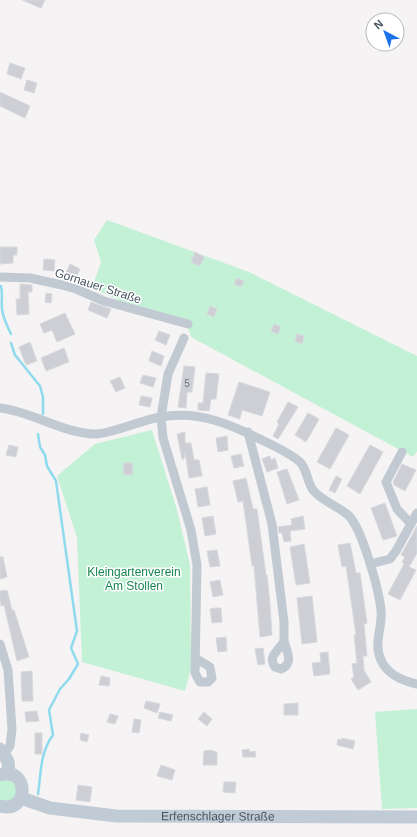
<svg xmlns="http://www.w3.org/2000/svg" width="417" height="837" viewBox="0 0 417 837" font-family="Arial,sans-serif">
<rect width="100%" height="100%" fill="#f5f3f3"/>
<path fill="#c3f1d5" d="M107,220L249,272L417,356V451L413,457L191,337L188,328L123,302L92,288L101,262L94,240Z
M152,430L177,510L190,565L191,668L185,691L82,662L77,537L57,476L95,444Z
M417,709V808L382,809L375,712Z
M9,774L22,794L0,806V775Z"/>
<g fill="none" stroke-linecap="round" stroke-linejoin="round">
<path stroke="#90daee" stroke-width="2.5" d="M1,286C3,294 1,301 2,309C3,318 7,326 11,334
M11,343L15,355L40,386L43,397V414
M38,434L40,447L45,455L47,466L56,481L77,631L71,648L78,664L69,679L60,689L49,710L53,735C40,752 41,774 38,794"/>
</g>
<path fill="#cdcfd5" stroke="#d7d9de" d="M22,0H45L41,8Z
M10,63L25,68L21,79L7,74Z
M27,80L37,83L34,93L24,90Z
M0,92L30,106L25,118L0,106Z
M0,247H17V255H13V263L0,264Z
M195,252L204,257L200,266L191,262Z
M44,259L55,260L54,271L43,270Z
M70,264L80,269L76,278L66,273Z
M237,278L244,281L241,287L234,284Z
M20,284L32,285V292H28L29,314L17,315L16,299H20Z
M46,293L52,294L51,303L45,302Z
M91,302L111,309L107,318L88,310Z
M210,306L217,309L214,317L207,314Z
M65,313L75,334L57,342L52,330L44,333L40,324Z
M274,324L281,327L278,334L271,331Z
M159,331L170,335L166,345L155,340Z
M297,334L304,336L302,344L295,341Z
M30,342L37,361L26,365L19,347Z
M64,348L69,362L46,371L41,358Z
M152,351L164,356L161,366L149,361Z
M184,366L195,367L192,392H187L186,408L178,407Z
M206,373L219,374L216,399H211L209,411L198,410V403H203Z
M143,375L156,378L153,387L140,383Z
M120,377L125,388L116,392L110,381Z
M239,382L270,392L262,416L242,410L240,419L228,415Z
M141,396L152,398L150,407L139,405Z
M288,402L298,407L278,439L273,436L279,424L277,422Z
M308,413L319,419L306,442L295,435Z
M336,428L349,435L330,469L317,462Z
M185,432V443H191L194,460H199L202,476L189,478L185,452L184,459H182L177,434Z
M227,436L228,450L218,452L216,438Z
M9,445L18,447L16,457L6,455Z
M370,445L383,452L360,494L347,486Z
M241,454L244,466L234,468L231,456Z
M270,456L271,460L275,458L278,468L267,472L262,459Z
M123,463H132L133,474L124,475Z
M402,464L416,470L405,491L394,485L393,482Z
M287,469L299,500L287,504L277,472Z
M336,476L342,479L335,493L329,490Z
M246,478L253,509H257L266,575H267L270,604L272,635L260,637L254,566H252L243,501L238,502L233,481Z
M207,487L210,505L198,507L195,489Z
M385,503L397,536L383,540L371,508Z
M213,516L216,534L205,536L202,518Z
M303,516L305,529L290,531L291,541L284,542L282,533H279L278,527L292,525L291,519Z
M417,526V553L409,567L416,570L400,600L388,594L404,564L402,562L405,557L401,555Z
M350,543L356,573H360L367,623L364,624L367,656H363L364,670L371,682L358,690L351,679L354,677L352,664L357,663L354,635H356L346,566L342,567L338,545Z
M304,544L310,583L296,585L290,547Z
M217,550L220,566L210,567L207,551Z
M0,557H3L7,577L0,579Z
M220,580L223,595L213,597L210,582Z
M7,590L12,610H14L29,657L17,661L4,605L1,606L0,600V591Z
M312,596L317,642L302,644L297,598Z
M215,608H221L222,622L212,623L210,609Z
M226,637L227,651L218,652L216,638Z
M263,648L265,664L258,665L255,649Z
M328,652L330,674L314,676L312,663L321,662L320,653Z
M32,671L33,701H22L21,672Z
M101,676L110,678L109,686L99,685Z
M146,701L160,704L157,713L144,708Z
M298,703V715H284V704Z
M37,711L39,721L26,722L25,712Z
M160,712L173,715L171,721L158,718Z
M204,712L212,719L207,726L198,719Z
M110,714L118,716L115,724L107,722Z
M134,719L141,720L139,733L132,732Z
M35,733H42V754H35Z
M81,733L89,735L87,742L80,740Z
M342,738L355,741L353,749L337,745L338,739L342,740Z
M249,749L250,752L255,751L256,757H243L242,750Z
M210,750L217,752V765H203L204,751Z
M161,765L175,770L172,780L157,776Z
M224,782H236L235,793L223,792Z
M78,785L92,787L90,802L76,800Z"/>
<g fill="none" stroke-linecap="round" stroke-linejoin="round">
<path stroke="#c1cad2" stroke-width="9" d="M0,277L30,278L62,285L76,289L104,301L188,324
M184,338L168,374L161,417L163,438L191,530L197,565L195,673L200,682H208L212,678L210,667L197,659
M0,408C34,412 61,433 96,434C111,434 142,420 160,417C200,410 232,425 266,442C278,448 291,454 300,462C307,469 307,482 313,490C321,501 339,506 349,516C362,529 379,590 381,610C383,627 373,643 381,660C387,674 403,681 417,684
M248,432L272,524L284,622V641C279,651 267,656 275,667L281,669C294,664 287,652 284,641
M402,452L386,482L397,509L411,524
M370,564L390,559L396,551L417,513
M0,644L8,670L12,729L10,746L4,754"/>
<g stroke="#c1cbd6" stroke-width="13">
<path d="M0,749L8,761L9,774"/>
<path d="M0,775C28,765 31,814 0,806"/>
<path id="s1" d="M21,798L50,808L116,816L417,817"/>
</g>
</g>
<g text-anchor="middle" dominant-baseline="central" stroke-width="3" stroke-linejoin="round" paint-order="stroke">
<g font-size="10" fill="#6b747e">
<text x="187" y="383">5</text>
</g>
<g font-size="12" fill="#4a5661" stroke="#fff">
<text transform="translate(98 286) rotate(18)">Gornauer Straße</text>
<text stroke="none"><textPath href="#s1" startOffset="199">Erfenschlager Straße</textPath></text>
</g>
<g font-size="12" fill="#17864f" stroke="#fff">
<text x="134" y="572">Kleingartenverein<tspan x="134" dy="14">Am Stollen</tspan></text>
</g>
</g>
<g transform="translate(385 32) rotate(319)"><circle r="19" fill="#ffffff" stroke="#b7bbc0"/>
<path d="M0-3L7 15L0 10L-7 15Z" fill="#1a73e8"/>
<text y="-6" font-size="11" font-weight="bold" text-anchor="middle" fill="#4a5661">N</text>
</g>
</svg>
